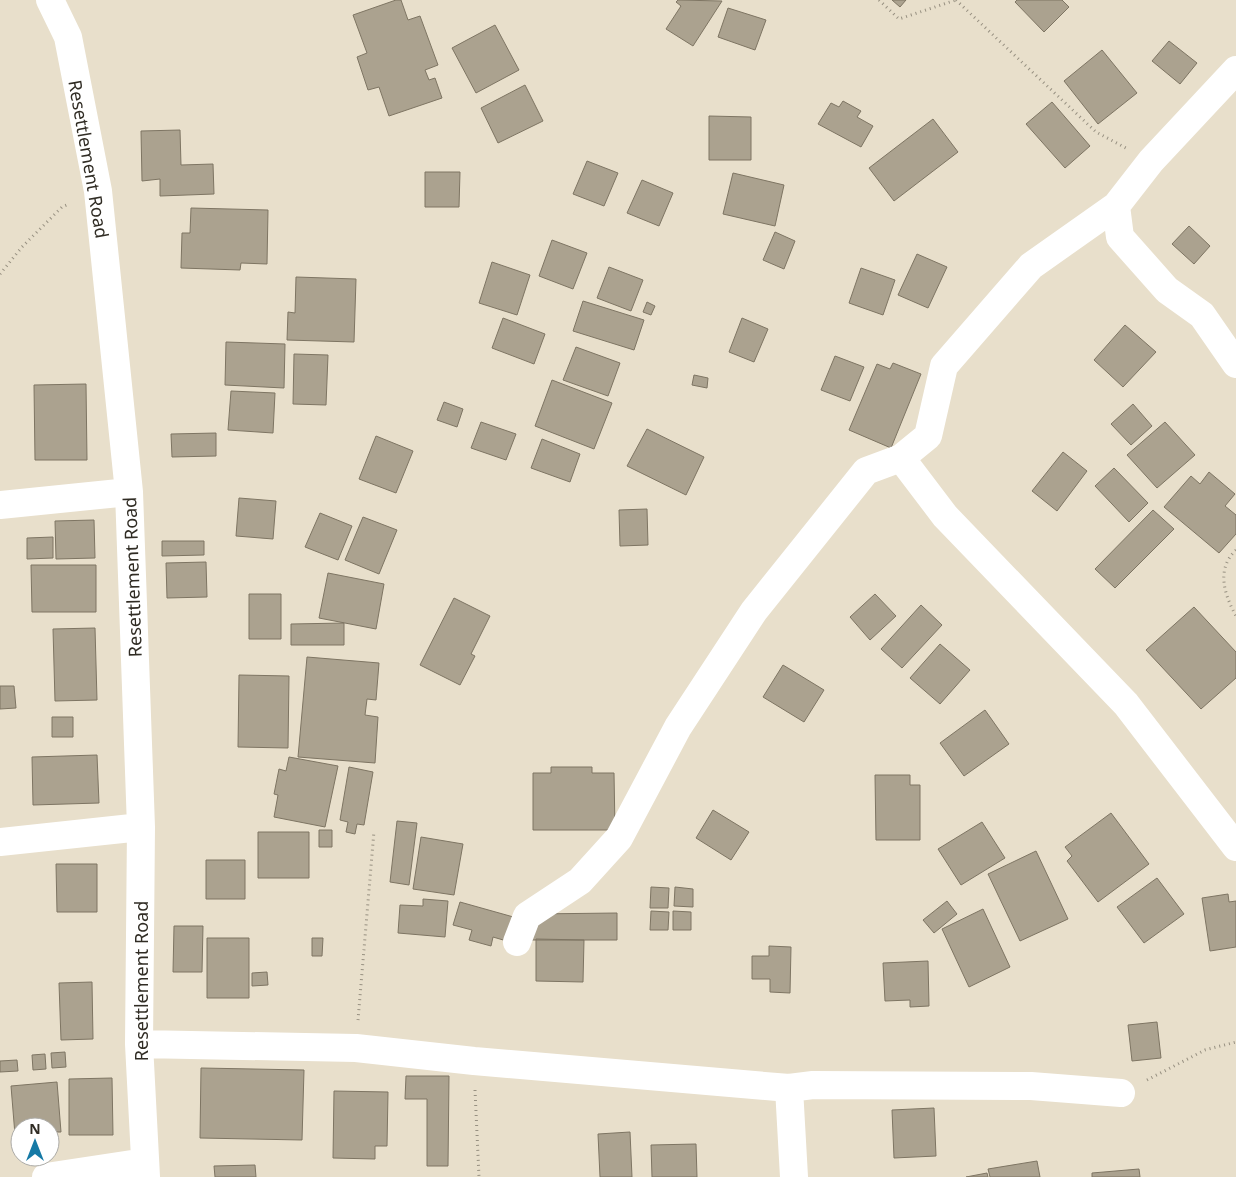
<svg xmlns="http://www.w3.org/2000/svg" width="1236" height="1177" viewBox="0 0 1236 1177" font-family="'Noto Sans',sans-serif">
<rect width="100%" height="100%" fill="#e8dfcb"/>
<path fill="#aba28f" stroke="#7e7563" d="M396,0H401L408,20L420,16L438,65L425,70L429,80L435,78L442,98L389,116L379,87L368,90L357,57L367,53L353,15Z
M678,0L722,1L693,46L666,29L681,6L676,2Z
M892,0H906L900,7Z
M1017,0H1062L1069,7L1044,32L1015,2Z
M728,8L766,20L755,50L718,37Z
M495,25L519,70L476,93L452,48Z
M1169,41L1197,63L1180,84L1152,61Z
M1102,50L1137,93L1098,124L1064,81Z
M525,85L543,121L498,143L481,108Z
M843,101L861,111L857,117L873,126L861,147L818,124L831,103L839,107Z
M1052,102L1090,146L1065,168L1026,124Z
M709,116L751,117V160H709Z
M933,119L958,152L894,201L869,168Z
M180,130L181,165L213,164L214,194L160,196V179L142,181L141,131Z
M587,161L618,173L604,206L573,194Z
M425,172H460L459,207H425Z
M733,173L784,185L775,226L723,214Z
M642,180L673,193L659,226L627,213Z
M191,208L268,210L267,264L241,263L240,270L181,268L182,233H190Z
M1189,226L1210,246L1194,264L1172,244Z
M775,232L795,241L784,269L763,260Z
M552,240L587,253L573,289L539,276Z
M917,254L947,267L928,308L898,295Z
M492,262L530,275L517,315L479,303Z
M609,267L643,280L631,311L597,298Z
M861,268L895,280L883,315L849,303Z
M296,277L356,279L354,342L287,340L288,312L295,313Z
M583,301L644,320L634,350L573,331Z
M647,302L655,306L651,315L643,312Z
M503,318L545,334L534,364L492,348Z
M742,318L768,329L754,362L729,352Z
M1125,325L1156,352L1123,387L1094,360Z
M226,342L285,344L284,388L225,385Z
M576,347L620,363L608,396L563,380Z
M294,354L328,355L326,405L293,404Z
M835,356L864,367L850,401L821,390Z
M893,363L921,374L891,448L849,430L877,364L890,369Z
M694,375L708,378L707,388L692,385Z
M552,380L612,403L594,449L535,426Z
M86,384L87,460H35L34,385Z
M231,391L275,393L273,433L228,430Z
M444,402L463,409L457,427L437,420Z
M1133,404L1152,426L1131,445L1111,424Z
M481,422L516,434L506,460L471,448Z
M1165,422L1195,455L1157,488L1127,455Z
M647,429L704,457L686,495L627,466Z
M216,433V456L172,457L171,434Z
M376,436L413,451L396,493L359,479Z
M542,439L580,454L570,482L531,468Z
M1063,452L1087,471L1057,511L1032,491Z
M1114,468L1148,503L1129,522L1095,486Z
M1209,472L1235,494L1225,506L1236,515V534L1219,553L1164,507L1191,476L1200,484Z
M239,498L276,501L273,539L236,536Z
M647,509L648,545L620,546L619,510Z
M1153,510L1174,529L1115,588L1095,569Z
M320,513L352,526L338,560L305,547Z
M363,517L397,530L379,574L345,560Z
M94,520L95,558L56,559L55,521Z
M53,537V558L27,559V538Z
M162,541H204V555L162,556Z
M206,562L207,597L167,598L166,563Z
M31,565H96V612H32Z
M328,573L384,584L376,629L319,618Z
M249,594H281V639H249Z
M875,594L896,616L870,640L850,617Z
M454,598L490,616L471,654L475,656L460,685L420,665Z
M921,605L942,625L902,668L881,649Z
M1194,607L1236,652V678L1201,709L1146,650Z
M344,623V645H291V624Z
M95,628L97,700L55,701L53,629Z
M940,644L970,670L940,704L910,678Z
M307,657L379,663L376,700L367,699L365,715L378,717L375,763L298,757Z
M783,665L824,690L804,722L763,697Z
M239,675L289,676L288,748L238,747Z
M0,686H14L16,708L0,709Z
M985,710L1009,744L964,776L940,743Z
M52,717H73V737H52Z
M97,755L99,803L33,805L32,757Z
M289,757L338,766L325,827L274,817L278,795L274,794L279,769L286,771Z
M349,767L373,772L364,825L357,824L355,834L346,832L348,822L340,820Z
M551,767H592V773H614L615,830H533V773H551Z
M875,775H910V785H920V840H876Z
M713,810L749,832L731,860L696,838Z
M1111,813L1149,864L1098,902L1067,861L1072,856L1065,847Z
M397,821L417,823L409,885L390,882Z
M982,822L1005,858L961,885L938,849Z
M319,830H332V847H319Z
M258,832H309V878H258Z
M421,837L463,844L454,895L413,889Z
M1036,851L1068,919L1020,941L988,874Z
M206,860H245V899H206Z
M56,864H97V912H57Z
M1157,878L1184,914L1144,943L1117,907Z
M651,887L669,888L668,908H650Z
M675,887L693,889V907L674,906Z
M1228,894L1229,902L1236,901V947L1210,951L1202,898Z
M423,899L448,901L445,937L398,933L400,905L423,906Z
M947,901L957,914L934,933L923,920Z
M460,902L517,918L510,942L493,937L491,946L469,940L472,930L453,925Z
M983,909L1010,967L969,987L942,929Z
M651,911L669,912L668,930H650Z
M673,911L691,912V930H673Z
M617,913V940H532V914Z
M174,926H203L202,972H173Z
M207,938H249V998H207Z
M312,938H323L322,956H312Z
M536,939L584,940L583,982L536,981Z
M769,946L791,947L790,993L770,992V979H752V956H769Z
M928,961L929,1006L910,1007V1000L885,1001L883,963Z
M267,972L268,985L252,986V973Z
M92,982L93,1039L61,1040L59,983Z
M1157,1022L1161,1058L1132,1061L1128,1025Z
M65,1052L66,1067L52,1068L51,1053Z
M45,1054L46,1069L33,1070L32,1055Z
M17,1060L18,1071L0,1072V1061Z
M201,1068L304,1070L302,1140L200,1138Z
M406,1076H449L448,1166H427V1099H405Z
M112,1078L113,1135H69V1079Z
M57,1082L61,1132H50V1127H20V1135H15L11,1086Z
M334,1091L388,1092L387,1146H375V1159L333,1158Z
M934,1108L936,1156L894,1158L892,1110Z
M630,1132L632,1177H600L598,1134Z
M696,1144L697,1177H652L651,1145Z
M1037,1161L1040,1177H990L988,1169Z
M255,1165L256,1177H215L214,1166Z
M1139,1169L1140,1177H1092V1173Z
M987,1173L988,1177H966Z"/>
<g fill="none" stroke-linecap="round" stroke-linejoin="round">
<path stroke="#979081" stroke-width="3" stroke-dasharray="1 4" stroke-linecap="butt" d="M879,0L899,19L956,0
M956,0L1096,132L1126,148
M0,274L22,247L62,207L69,204
M1236,550C1216,569 1224,594 1236,616
M358,1020L374,831
M1147,1080L1205,1050L1236,1042
M475,1090L479,1177"/>
<path stroke="#fff" stroke-width="28" d="M50,0L68,37L98,191L129,492L141,827L139,1044L146,1177
M1116,206L1120,237L1167,290L1202,315L1236,364
M901,458L945,516L1126,704L1236,847
M0,505L129,492
M0,842L141,827
M517,942L527,916L580,881L619,838L678,727L754,611L866,471L901,458L928,436L944,366L1031,266L1116,206L1151,161L1236,70
M139,1044L356,1048L474,1061L789,1088L813,1085L1031,1086L1121,1093
M789,1088L794,1177
M46,1177L145,1162"/>
</g>
<g text-anchor="middle" dominant-baseline="central" stroke-width="5" stroke-linejoin="round" paint-order="stroke">
<g font-size="18" fill="#302c24" stroke="#fff">
<text transform="translate(89 159) rotate(80)">Resettlement Road</text>
<text transform="translate(132 577) rotate(-92)">Resettlement Road</text>
<text transform="translate(141 981) rotate(-90)">Resettlement Road</text>
</g>
</g>
<g transform="translate(35 1142)"><circle r="24" fill="#ffffff" stroke="#acaba7"/>
<path d="M0-4L9 19L0 12L-9 19Z" fill="#167aa6"/>
<text y="-8" font-size="14" font-weight="bold" text-anchor="middle" fill="#302c24">N</text>
</g>
</svg>
